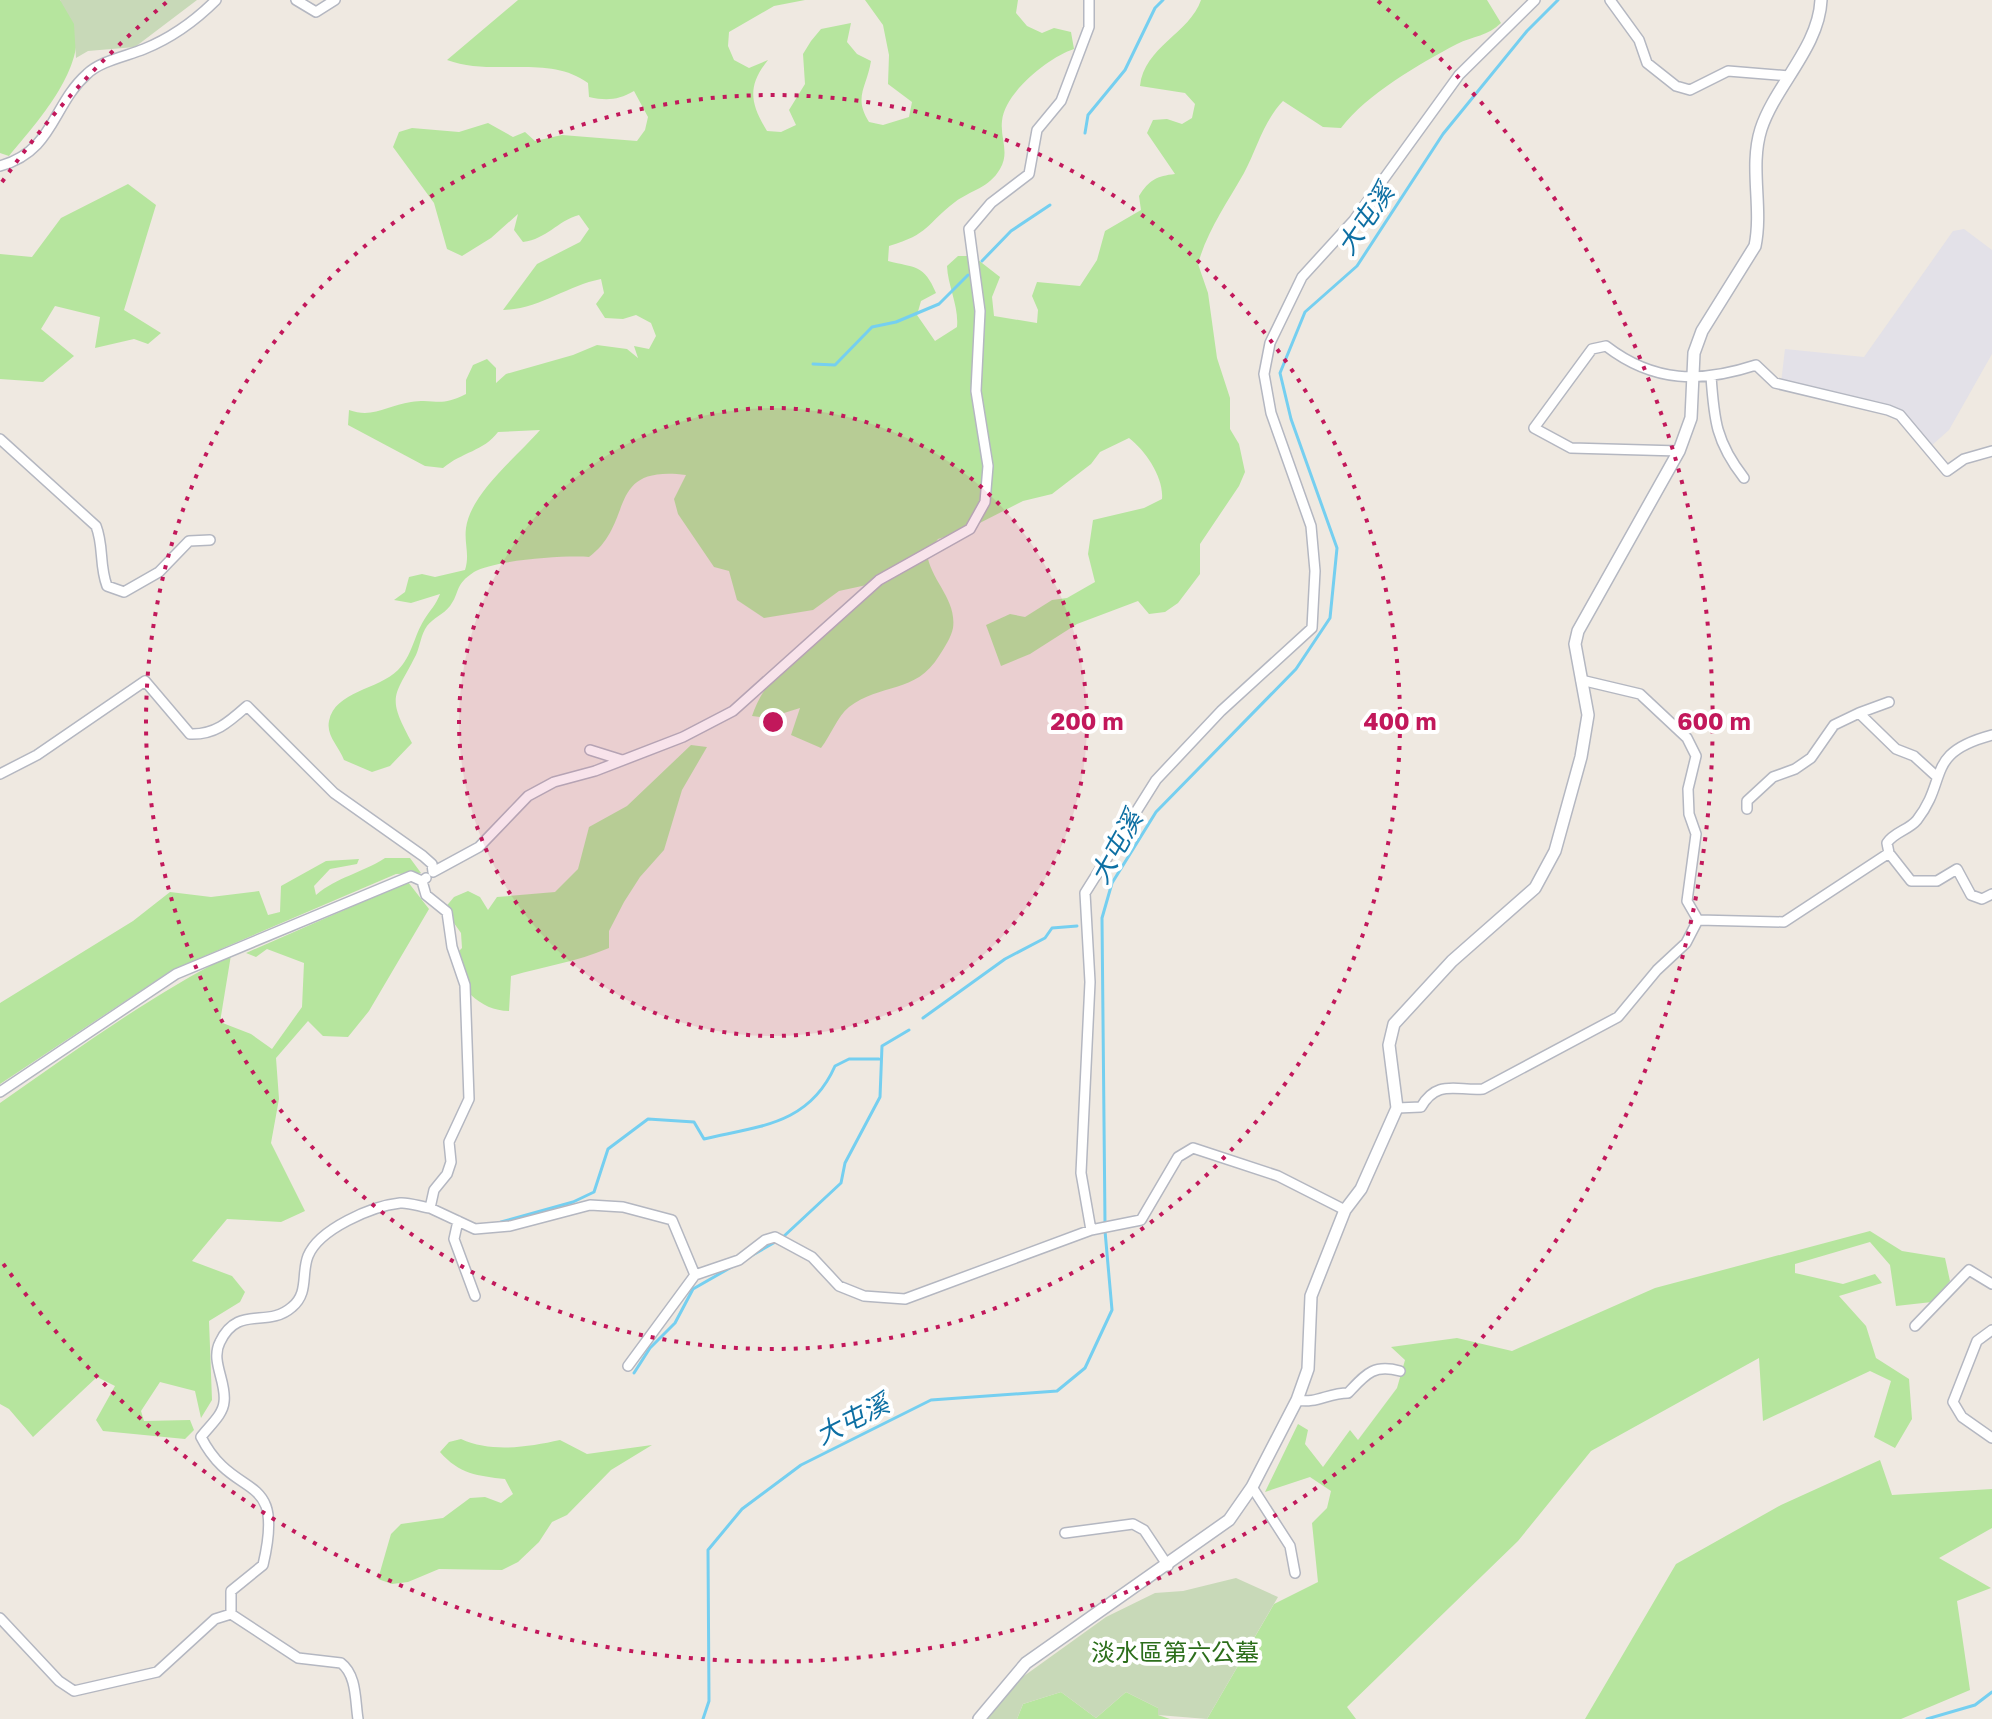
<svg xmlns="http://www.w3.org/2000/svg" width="1992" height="1719" viewBox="0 0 1992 1719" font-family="'Golos Text','Noto Sans TC',sans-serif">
<rect width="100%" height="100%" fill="#efe9e1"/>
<path fill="#e3e1e8" d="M1964,229L1992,250V354L1949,430L1931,446L1904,427L1881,403L1781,383L1785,349L1864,357L1953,231Z"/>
<path fill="#b6e59e" d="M0,0H60C109,45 38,121 9,156L0,153Z
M518,0H805L774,6L729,32L728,46L734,60L749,68L768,60C747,86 750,103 767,131L781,132L796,125L789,110L805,84L803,54L811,41L821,29L851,23L847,42L857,54L871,61C867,87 853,97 869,122L883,125L909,117L912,102L888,84L889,55L883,25L865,0H1018L1016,13L1027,26L1042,33L1054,28L1071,32L1074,49C1049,57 1005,92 1002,121C1000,139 1010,152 1000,169C989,188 971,190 955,202C926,224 930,234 889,246L888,261C915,268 924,264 936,293L921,301L917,315L935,341L957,327C959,306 948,287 947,266L958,256H973L1000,277L992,297L994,316L1037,323L1038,310L1032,296L1037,282L1080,286L1097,260L1105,231L1141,210L1139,196C1149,180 1157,176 1175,174L1147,133L1153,120L1167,119L1182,124L1192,118L1195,104L1185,93L1140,86C1144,47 1190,33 1201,0H1487L1501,23C1488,36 1473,36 1457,44C1419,64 1367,94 1341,128L1323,127L1283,101C1263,122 1257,149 1244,173C1227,203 1207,231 1198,264L1208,293L1217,358L1230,398V429L1239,444L1245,472L1239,486L1200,544V574L1178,603L1165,612L1149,614L1138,601L1077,624L1030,654L1001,666L986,625L1010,614L1025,617L1052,600L1067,598L1095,582L1088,554L1093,520L1144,508L1162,499C1164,478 1146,451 1129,438L1100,452L1091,464L1052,494L1023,501L966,530L938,539L927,553C930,580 957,599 953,628C951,638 944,648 939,656C916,694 880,683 849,707C837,717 831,735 821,748L791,735L800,708L768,718L752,716C772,657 841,618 885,581L839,591L813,610L764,618L737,600L729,571L714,567L678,514L674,499L686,475C604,465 636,522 589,557C566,555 494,560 474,572C454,585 460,593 450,606C444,614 433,618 427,626C421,634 420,646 416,655C394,698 386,695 412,743L390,766L372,772L344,760C339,746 326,736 329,721C335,691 378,690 398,670C412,656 414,636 424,620C430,610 436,605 440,594L411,603L394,600L405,592L409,577L422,574L435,577L465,570C470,554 464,544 466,528C471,492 518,456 540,430L498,432C484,451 462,452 443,468L425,466L348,425L349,410C373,419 388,405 411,402C437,398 438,408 466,394V380L473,365L487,359L496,368V383L506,374L573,355L597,345L627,349L638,358L634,346L649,349L656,336L651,323L636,315L623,319L605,318L596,304L604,293L601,279C566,286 540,309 503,310L537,264L580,242L589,229L579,215C557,221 547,239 523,242L514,230L518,214L491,238L462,256L447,249L434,203L393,147L399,132L412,128L459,132L488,123L513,137L525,132L535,141L562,135L637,141L645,130L648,117L634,91C618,100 607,101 589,97L588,83C549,54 492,77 447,60Z
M128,184L156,205L124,310L161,333L148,344L134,339L95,348L100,317L55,306L41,329L74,356L43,382L0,379V254L32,257L61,218Z
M691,745L707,747L682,790L664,850L640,877L624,902L609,931V948C576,962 545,966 511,976L509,1011C480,1011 456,986 452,958L462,948L461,933L444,909L454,897L468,891L480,897L488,910L497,897L555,892L578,869L589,827L627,806Z
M385,858H410L421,873L396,874L172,970L0,1084V1003L133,921L170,892L211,897L259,891L268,915L280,912L281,886L326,861L359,859L357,864L330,869L314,886L316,895C337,877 362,873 385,858Z
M408,882L429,909L369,1011L348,1037L323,1036L308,1021L276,1058L279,1099L271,1143L305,1211L281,1222L227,1219L192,1261L232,1276L245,1292L240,1302L209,1321L212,1400L201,1418L195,1391L160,1382L141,1411L144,1421L190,1420L194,1430L185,1439L103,1431L96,1420L115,1386L97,1377L33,1437L9,1409L0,1404V1103C75,1051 149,996 231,955L220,1022L251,1034L272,1049L302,1007L304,963L267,949L256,957L246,953Z
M1870,1231L1902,1251L1945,1258L1950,1281L1932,1302L1896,1306L1890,1265L1870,1242L1795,1264V1273L1843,1284L1875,1274L1882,1283L1839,1296L1866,1326L1876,1358L1909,1379L1912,1419L1895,1448L1874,1437L1891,1381L1870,1371L1763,1421L1759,1358L1591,1451L1518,1541L1347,1707L1356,1719H1207L1274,1604L1318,1582L1312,1523L1327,1508L1331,1491L1310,1477L1265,1492L1298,1424L1308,1430L1305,1444L1323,1467L1350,1430L1358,1440L1397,1388L1405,1360L1391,1347L1457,1338L1512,1351L1655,1288Z
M461,1439C492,1453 528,1447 560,1440L587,1454L652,1445L611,1470L567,1515L552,1522L539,1542L518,1562L502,1570L439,1569L408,1582L392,1584L378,1579L391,1534L401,1524L443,1518L470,1498L485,1497L501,1503L513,1494L505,1479C478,1476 459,1474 440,1452L449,1442Z
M1880,1460L1892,1495L1992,1489V1528L1939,1558L1991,1588L1957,1601L1970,1690L1901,1719H1585L1676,1564L1781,1505Z
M1061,1692L1096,1718L1126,1692L1158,1708V1715L1170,1719H1017L1023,1704Z"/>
<path fill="#c8d9b8" d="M60,0H197L135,47L88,51L76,58L74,24Z
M1236,1578L1278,1597L1207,1719L1158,1715V1708L1126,1692L1096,1718L1061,1692L1023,1704L1017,1719H986L1017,1681L1106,1617L1155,1593L1183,1591Z"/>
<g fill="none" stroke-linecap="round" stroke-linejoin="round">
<path stroke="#75cff0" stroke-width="3" d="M1085,133L1088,115L1125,70L1155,8L1163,0
M982,261L1011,231L1050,205
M813,364L835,365L872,327L896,322L939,304L968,275
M923,1018L1005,959L1045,938L1052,928L1077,926
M501,1222L573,1202L594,1192L608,1149L648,1119L694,1122L704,1139C759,1126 809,1125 835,1066L849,1059H879
M1105,1223L1102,918L1112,883L1156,812L1296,669L1330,618L1337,548L1291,419L1280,373L1305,312L1357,266L1443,134L1527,31L1558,0
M783,1237L841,1183L845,1163L880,1097L882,1046L909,1030
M634,1373L650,1348L675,1323L693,1289L777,1241
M703,1719L709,1701L708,1550L742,1509L801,1465L931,1400L1057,1391L1085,1368L1112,1310L1105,1231
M1927,1719L1975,1705L1992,1692"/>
<defs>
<path id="minor" d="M296,0L316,12L335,0
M1610,0L1639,40L1647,63L1676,86L1690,90L1728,71L1789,76
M0,166C54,151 52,105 87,74C100,61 127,56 144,49C171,38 196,20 216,0
M1711,376C1714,420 1716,442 1744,478
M0,439L96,526C104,546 99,565 107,586L124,592L159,572L189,541L210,540
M1679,451L1571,448L1534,428L1592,349L1606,346C1654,383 1701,383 1756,365L1775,383L1888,410L1900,415L1947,471L1964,459L1992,451
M1859,713L1889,702
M590,750L622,760
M0,774L37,755L145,681L190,734C215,735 229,722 247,706L334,793L423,856L432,864L433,872L479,847L528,796L554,782L595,771L683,737L733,711L879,580L970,529L985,502L988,466L976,391L980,311L969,229L991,203L1029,174L1037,130L1061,101L1089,27V0
M1747,809V801L1773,777L1795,769L1811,758L1834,725L1859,713L1896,749L1914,756L1936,776
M1889,853L1911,881H1937L1957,869L1971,895L1982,899L1992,894
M422,881L426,895L447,912L452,947L465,985L469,1099L449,1142L451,1162L447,1174L434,1190L430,1208L475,1229L510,1226L590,1205L623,1207L672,1220L695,1275L739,1260L765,1240L775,1237L812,1257L839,1286L864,1296L905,1299L1091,1230L1141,1220L1178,1157L1193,1148L1278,1176L1345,1210
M1698,920L1784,922L1889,853L1887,843C1894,832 1909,830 1917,820C1949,779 1924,753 1992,735
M0,1092L176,974L411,876L422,881L426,878
M1397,1108L1421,1107C1437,1079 1456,1091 1483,1089L1618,1017L1657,970L1686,943L1698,920L1687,901L1696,834L1689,814L1688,789L1696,756L1687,738L1640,694L1581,680
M458,1221L454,1239L475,1296
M1091,1230L1081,1173L1090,982L1085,893L1156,780L1221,711L1312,628L1315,571L1311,526L1271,413L1264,374L1270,343L1302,277L1354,220L1459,75L1535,0
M1915,1326L1969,1270L1992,1284
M1992,1330L1977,1341L1953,1402L1962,1417L1992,1438
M628,1366L695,1275
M1297,1400C1316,1404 1328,1393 1348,1393C1366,1374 1373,1364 1400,1371
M1252,1487L1290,1546L1295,1573
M1065,1533L1133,1524L1144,1530L1168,1566
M231,1614V1591L263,1565C286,1467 235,1504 201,1437C209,1426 223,1415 224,1402C227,1382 210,1361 220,1342C238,1304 267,1329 292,1307C309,1293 301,1274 308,1256C319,1229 372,1206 400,1203C409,1202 421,1207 430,1208
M0,1618L59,1681L74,1691L157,1672L215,1619L231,1614L298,1658L341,1663C357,1675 355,1701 358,1719"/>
<path id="tertiary" d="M979,1719L1026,1663L1229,1520L1252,1487L1297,1400L1308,1369L1311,1296L1345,1210L1361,1189L1397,1108L1389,1045L1394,1024L1452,961L1535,888L1555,851L1581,757L1588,715L1575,644L1578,631L1679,451L1691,418L1694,353L1702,331L1755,246C1763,207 1749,167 1761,129C1775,86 1819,47 1821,0"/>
</defs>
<use href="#minor" stroke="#b4b7c1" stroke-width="12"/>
<use href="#tertiary" stroke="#b4b7c1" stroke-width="14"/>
<use href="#minor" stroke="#fff" stroke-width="9"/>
<use href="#tertiary" stroke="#fff" stroke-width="11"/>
</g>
<circle cx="773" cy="722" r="314" fill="#c2185b" fill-opacity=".12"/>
<g fill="none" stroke="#c2185b" stroke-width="4" stroke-dasharray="4 8">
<circle cx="773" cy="722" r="314"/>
<circle cx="773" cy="722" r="627"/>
<path d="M2 182A941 941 0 0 1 168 1M1378 1A941 941 0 1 1 2 1262"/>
</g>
<g text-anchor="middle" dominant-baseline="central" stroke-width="8" stroke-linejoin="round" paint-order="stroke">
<g font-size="24" fill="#2c6e1b" stroke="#fff">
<text x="1175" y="1651">淡水區第六公墓</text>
</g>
<g font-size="26" font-style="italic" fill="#0d6fa3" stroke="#fff">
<text transform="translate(1365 219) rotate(-56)">大屯溪</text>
<text transform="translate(1116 847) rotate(-61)">大屯溪</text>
<text transform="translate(852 1419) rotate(-27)">大屯溪</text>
</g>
</g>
<circle cx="773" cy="722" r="12" fill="#c2185b" stroke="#fff" stroke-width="4"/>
<g font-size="24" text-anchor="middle" font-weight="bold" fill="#c2185b" stroke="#fff" stroke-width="8" stroke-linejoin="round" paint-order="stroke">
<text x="1087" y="730">200 m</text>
<text x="1400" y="730">400 m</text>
<text x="1714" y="730">600 m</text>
</g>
</svg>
